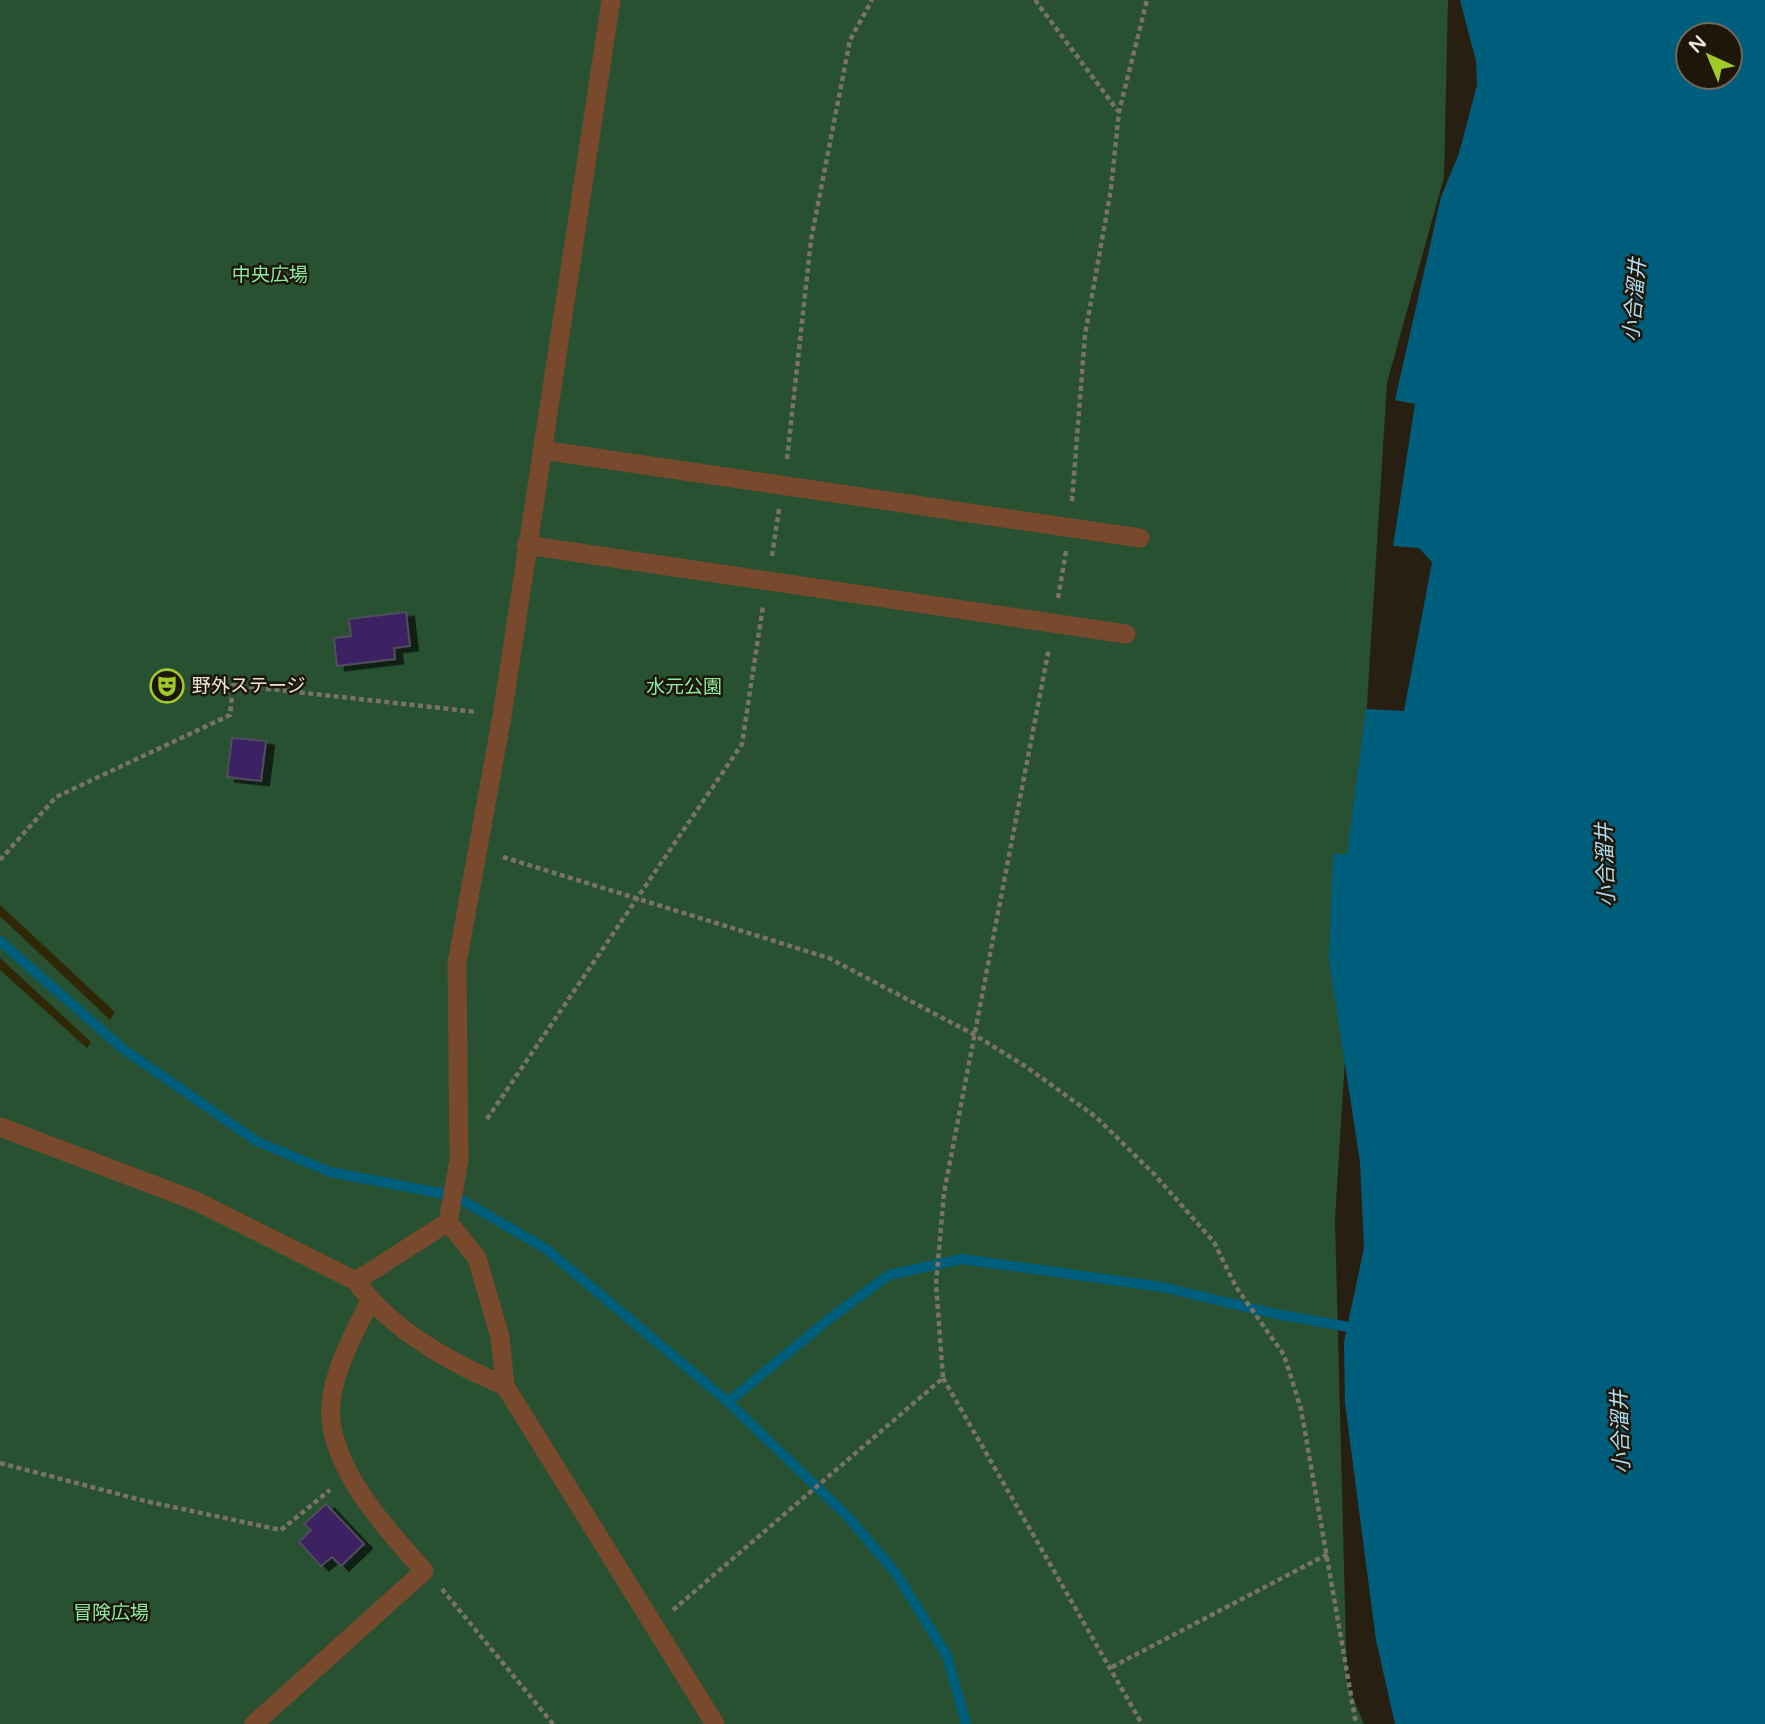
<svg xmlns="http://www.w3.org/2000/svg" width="1765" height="1724" viewBox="0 0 1765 1724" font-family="'Varela Round','Noto Sans JP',sans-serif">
<defs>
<filter id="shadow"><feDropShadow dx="8" dy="4.5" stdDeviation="0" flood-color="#0009"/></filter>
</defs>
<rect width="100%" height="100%" fill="#272012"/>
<path fill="#275131" d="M0,0H1448L1444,177L1387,383L1335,1219L1347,1684L1364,1724H0Z"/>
<path fill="#302706" d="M0,905L115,1012L110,1020L0,916Z
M0,958L91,1042L87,1048L0,970Z"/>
<path fill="#005e7d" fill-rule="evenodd" d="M1460,0H1765V1724H1395L1376,1640L1345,1403L1344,1342L1364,1248L1360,1162L1329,960L1333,854H1347L1366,709L1404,711L1432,562L1419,548L1393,546L1415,404L1395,400L1441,197L1459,153L1477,85L1476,61ZM1688,35H1730V77H1688Z"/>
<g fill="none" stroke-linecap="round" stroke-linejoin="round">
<path stroke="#005e7d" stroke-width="10" d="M0,941L123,1049L256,1141L330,1172L455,1196L546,1249L728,1402L849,1518L897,1575L947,1656L966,1724
M728,1402L829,1319L889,1275L962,1259L1162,1287L1276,1314L1349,1327"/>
</g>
<path fill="#3c2163" stroke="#514d5c" stroke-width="2" filter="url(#shadow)" d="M406,612L410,646L394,648L395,659L337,666L334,638L351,636L349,619Z
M232,738L266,741L261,781L227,777Z
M326,1504L364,1544L341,1566L332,1557L321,1566L299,1542L311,1530L304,1524Z"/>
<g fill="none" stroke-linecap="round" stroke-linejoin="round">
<path stroke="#797367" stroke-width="4.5" stroke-dasharray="5 3.5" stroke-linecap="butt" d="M1035,0L1118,111
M787,459L811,240L850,40L872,0
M1072,501L1085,335L1111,189L1119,112L1147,0
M772,556L779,509
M1058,598L1066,551
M503,857L829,958L973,1034L1025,1066L1096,1117L1154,1174L1214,1242L1236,1287L1284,1355L1301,1409L1356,1724
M0,860L56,797L230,715L233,685L477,712
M487,1119L742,744L763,606
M943,1378L1142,1724
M0,1463L145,1501L281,1530L330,1490
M442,1589L553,1724
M673,1610L943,1378L936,1284L944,1193L1049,648
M1112,1667L1328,1554"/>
<path stroke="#79492d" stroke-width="19" d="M611,0L502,716L457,963L459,1160L448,1222L477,1258L500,1337L505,1386L715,1724
M542,450L1140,538
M526,545L1126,634
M0,1127L196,1201L356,1281C390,1330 451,1363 505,1386
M356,1281L448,1222
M254,1724L424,1571C386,1528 320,1459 332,1395C338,1361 355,1332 370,1301"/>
</g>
<defs>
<symbol id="theatre-ring" viewBox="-11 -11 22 22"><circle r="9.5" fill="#1d1609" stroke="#a1c92a" stroke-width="1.5"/><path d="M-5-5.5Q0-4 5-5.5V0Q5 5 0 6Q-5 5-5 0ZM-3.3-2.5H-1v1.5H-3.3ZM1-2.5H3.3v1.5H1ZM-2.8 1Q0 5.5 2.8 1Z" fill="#a1c92a"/></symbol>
</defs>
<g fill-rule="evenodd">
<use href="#theatre-ring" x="148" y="667" width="38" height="38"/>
</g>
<g text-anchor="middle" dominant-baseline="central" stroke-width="5" stroke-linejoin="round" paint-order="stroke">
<g font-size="19" fill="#89ec9f" stroke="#1d1609">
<text x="270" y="275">中央広場</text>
<text x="684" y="687">水元公園</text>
<text x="111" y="1613">冒険広場</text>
</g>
<g font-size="19" fill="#eae5dc" stroke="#1d1609" text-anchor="start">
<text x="192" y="686">野外ステージ</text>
</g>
<g font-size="21" font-style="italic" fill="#aedcf2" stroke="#1d1609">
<text transform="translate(1635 300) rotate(-85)">小合溜井</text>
<text transform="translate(1606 865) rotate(-92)">小合溜井</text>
<text transform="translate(1621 1432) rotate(-92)">小合溜井</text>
</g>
</g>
<g transform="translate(1709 56) rotate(316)"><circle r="33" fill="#1d1609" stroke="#6f695d" stroke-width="2"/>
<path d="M0-5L12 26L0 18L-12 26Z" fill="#a1c92a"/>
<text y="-10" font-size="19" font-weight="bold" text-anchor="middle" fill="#eae5dc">N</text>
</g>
</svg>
